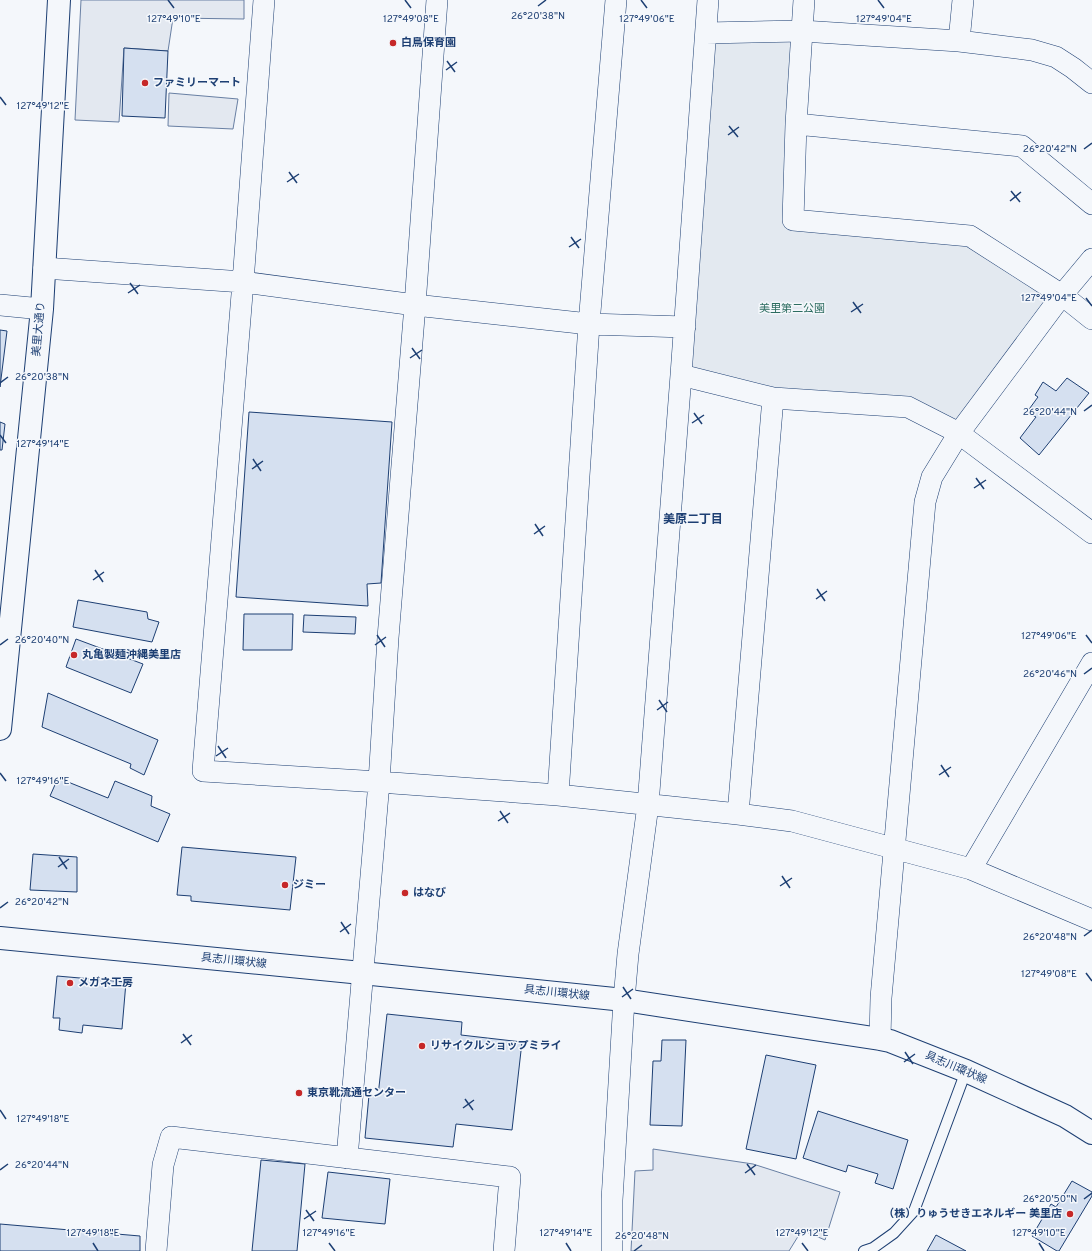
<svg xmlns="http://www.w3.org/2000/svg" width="1092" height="1251" viewBox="0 0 1092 1251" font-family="Overpass,'Noto Sans JP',sans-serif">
<rect width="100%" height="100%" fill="#f4f7fb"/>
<path fill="#e3e9f0" stroke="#687fa3" d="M802,31L793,220L970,236L1062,295L959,433L908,407L681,375L706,33Z"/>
<path fill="#e3e8f0" stroke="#687fa3" d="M81,0H244V19L173,18L168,51L124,48L119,122L75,120Z
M169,93L238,99L233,129L168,126Z
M653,1149L753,1164L840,1192L825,1240L802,1230L789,1251H631L635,1171L653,1170Z"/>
<path fill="#d5e0f0" stroke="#1d3f73" d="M124,48L168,51L165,118L122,116Z
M0,330L7,331L0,387Z
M1067,378L1089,393L1039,455L1020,438L1036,417L1027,412L1038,397L1035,395L1043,382L1056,391Z
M249,412L392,422L381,583L367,584L368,606L236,597Z
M0,422L5,424L2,450H0Z
M78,600L147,612L148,619L159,622L152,642L73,627Z
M244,614H293L292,650H243Z
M304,615L356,617L355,634L303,632Z
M76,639L143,664L131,693L66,667Z
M48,693L158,740L144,775L130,768L131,764L42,727Z
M58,778L108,798L115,781L152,796L151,806L170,814L158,842L50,796Z
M182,847L296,857L290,910L191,901V896L177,895Z
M33,854L77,857V892L30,890Z
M57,976L126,982L122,1029L83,1025L82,1033L59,1030L60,1018H53Z
M387,1014L462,1022L461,1035L522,1042L512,1130L456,1124L453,1147L365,1138L369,1095L378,1096Z
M662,1040H686L682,1126L650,1125L653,1061H661Z
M766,1055L816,1065L796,1159L746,1149Z
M818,1111L908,1140L893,1189L875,1183L878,1174L848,1165L846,1172L803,1158Z
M261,1160L305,1164L297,1251H252Z
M328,1172L390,1179L385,1224L322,1218Z
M1072,1181L1092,1192V1196L1059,1251H1057L1032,1236L1051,1204L1056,1207Z
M0,1224L140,1236V1251H0Z
M936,1235L966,1251H927Z"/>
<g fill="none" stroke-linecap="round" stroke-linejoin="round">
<defs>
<path id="service" d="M864,1251L873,1248L894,1233L914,1211L966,1071"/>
<path id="minor" d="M264,0L243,282L203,771L379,782L558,795L589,324L616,0
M804,0L796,124L793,220L970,236L1062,295L1092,319
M706,33L802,31L959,41L1032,50L1056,57L1073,68L1092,83
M959,41L963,0
M796,124L1022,146L1092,204
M44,268L243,282L415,305L589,324L685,327
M0,305L42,309
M681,375L773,398L908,407L959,433L969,441L1092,533
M773,398L738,814L792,821L971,869L1092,920
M558,795L738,814
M971,869L1092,663
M880,1039L881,998L925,502L932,477L959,433L1062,295L1092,259
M347,1158L379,782L388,638L415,305L437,0
M156,1251L163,1165L171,1137L510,1177L504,1251
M612,1251V1200L624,1000L628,954L648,805L681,375L708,0"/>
<path id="secondary" d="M0,938L362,973L624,1000L880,1039L890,1041L966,1071L1065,1116L1092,1133"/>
<path id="primary" d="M0,729L42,309L59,0"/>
</defs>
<use href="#service" stroke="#1d3f73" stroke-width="12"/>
<use href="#minor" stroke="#1d3f73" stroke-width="22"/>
<use href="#secondary" stroke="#1d3f73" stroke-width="24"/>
<use href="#primary" stroke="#1d3f73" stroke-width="24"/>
<use href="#service" stroke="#f4f7fb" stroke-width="10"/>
<use href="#minor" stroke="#f4f7fb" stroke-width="21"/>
<use href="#secondary" stroke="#f4f7fb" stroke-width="22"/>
<use href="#primary" stroke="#f4f7fb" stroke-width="22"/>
</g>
<path fill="none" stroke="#1d3f73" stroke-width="1.5" d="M168,0L174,8M405,0L411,8M641,0L647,8M878,0L884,8M538,6L546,0M447,61L455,72M446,70L457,62M0,97L6,105M729,126L738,137M728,135L739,127M1084,149L1092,143M289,172L297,183M287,182L299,174M1011,191L1020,202M1010,201L1021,192M571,237L579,248M569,247L581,239M130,283L138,294M128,293L140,285M1086,298L1092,306M853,302L861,313M851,312L863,304M412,348L420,359M410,358L422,350M0,383L8,377M1084,411L1092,405M694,413L702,424M692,423L704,415M0,435L6,443M253,459L261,471M252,469L263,461M976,478L984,489M974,488L986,480M535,524L543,536M534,534L545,526M95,570L103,582M93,580L104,572M817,589L825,601M816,599L827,591M377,635L385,647M1086,635L1092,643M0,645L8,639M375,645L386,637M1084,674L1092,668M659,700L667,712M657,710L668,702M218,746L226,758M216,756L228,748M941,765L949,777M0,773L6,781M939,775L951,767M500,811L508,823M498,821L510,813M59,857L67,869M58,867L69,859M782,876L790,888M780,886L792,878M0,908L8,902M341,922L349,934M340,932L351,924M1084,936L1092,930M1086,973L1092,981M623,987L631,999M622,997L633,989M183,1034L191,1045M181,1043L192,1035M905,1052L913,1064M904,1062L915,1054M465,1099L473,1110M463,1108L474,1100M0,1110L6,1119M747,1164L755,1175M0,1170L8,1164M745,1173L756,1165M1084,1199L1092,1193M306,1210L314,1221M304,1219L316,1211M93,1243L98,1251M329,1243L335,1251M566,1243L571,1251M802,1243L808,1251M1039,1243L1044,1251M634,1251L642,1245"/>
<g fill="#c62828" stroke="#f4f7fb" stroke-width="1.5">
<circle cx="393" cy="43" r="4"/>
<circle cx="145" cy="83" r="4"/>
<circle cx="74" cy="655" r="4"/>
<circle cx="285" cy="885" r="4"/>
<circle cx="405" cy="893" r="4"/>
<circle cx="70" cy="983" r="4"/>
<circle cx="422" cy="1046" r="4"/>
<circle cx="299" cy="1093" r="4"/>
<circle cx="1070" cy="1214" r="4"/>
</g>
<g text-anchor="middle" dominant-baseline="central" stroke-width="3" stroke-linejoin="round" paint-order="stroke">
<g font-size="11" font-weight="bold" fill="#1d3f73" stroke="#f4f7fb" text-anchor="start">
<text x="401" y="43">白鳥保育園</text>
<text x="153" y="83">ファミリーマート</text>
<text x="82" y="655">丸亀製麺沖縄美里店</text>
<text x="293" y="885">ジミー</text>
<text x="413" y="893">はなび</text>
<text x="78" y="983">メガネ工房</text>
<text x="430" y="1046">リサイクルショップミライ</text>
<text x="307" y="1093">東京靴流通センター</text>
<text x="1062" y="1214" text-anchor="end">（株）りゅうせきエネルギー 美里店</text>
</g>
<g font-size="11" fill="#2c6c60" stroke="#f4f7fb">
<text x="792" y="309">美里第二公園</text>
</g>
<g font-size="11" fill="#1d3f73" stroke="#f4f7fb">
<text transform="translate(39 329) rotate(-85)">美里大通り</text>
<text transform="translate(234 961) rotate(6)">具志川環状線</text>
<text transform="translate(557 993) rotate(6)">具志川環状線</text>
<text transform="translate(956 1068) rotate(23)">具志川環状線</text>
</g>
<g font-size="12" font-weight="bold" fill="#1d3f73" stroke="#f4f7fb">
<text x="693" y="520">美原二丁目</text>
</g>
</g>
<g font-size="10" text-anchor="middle" fill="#1d3f73" stroke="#f4f7fb" stroke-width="3" stroke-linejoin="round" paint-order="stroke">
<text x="538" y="19">26°20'38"N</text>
<text x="174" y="22">127°49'10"E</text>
<text x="647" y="22">127°49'06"E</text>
<text x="884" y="22">127°49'04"E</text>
<text x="411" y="22">127°49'08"E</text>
<text x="43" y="109">127°49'12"E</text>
<text x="1050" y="152">26°20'42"N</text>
<text x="1049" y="301">127°49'04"E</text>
<text x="42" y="380">26°20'38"N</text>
<text x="1050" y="415">26°20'44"N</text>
<text x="43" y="447">127°49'14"E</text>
<text x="1049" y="639">127°49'06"E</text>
<text x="42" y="643">26°20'40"N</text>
<text x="1050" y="677">26°20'46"N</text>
<text x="43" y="784">127°49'16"E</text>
<text x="42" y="905">26°20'42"N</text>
<text x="1050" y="940">26°20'48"N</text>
<text x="1049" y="977">127°49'08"E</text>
<text x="43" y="1122">127°49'18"E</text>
<text x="42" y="1168">26°20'44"N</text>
<text x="1050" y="1202">26°20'50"N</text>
<text x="93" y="1236">127°49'18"E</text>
<text x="329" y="1236">127°49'16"E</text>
<text x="566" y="1236">127°49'14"E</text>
<text x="802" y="1236">127°49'12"E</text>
<text x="1039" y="1236">127°49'10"E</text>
<text x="642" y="1239">26°20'48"N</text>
</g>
</svg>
